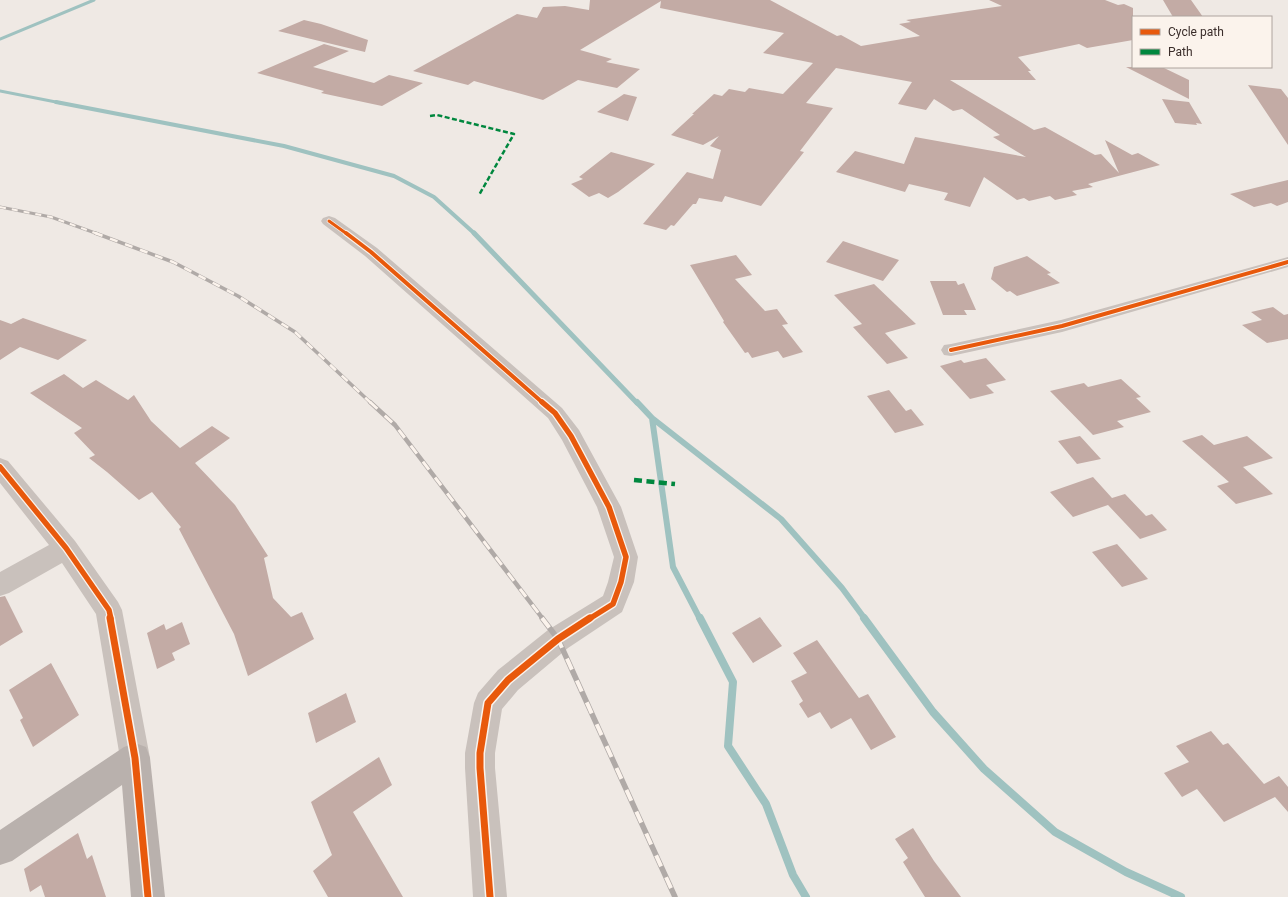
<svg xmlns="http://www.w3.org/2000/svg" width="1288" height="897" viewBox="0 0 1288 897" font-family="Roboto,sans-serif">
<rect width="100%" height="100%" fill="#efe9e4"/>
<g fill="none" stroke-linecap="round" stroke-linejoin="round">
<path stroke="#9fc2c0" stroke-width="3" d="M0,39L94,0
M0,91L61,103"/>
<path stroke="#9fc2c0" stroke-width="4" d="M56,102L284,146L394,176L434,197L475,234"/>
<path stroke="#9fc2c0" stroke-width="5" d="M474,233L637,403"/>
<path stroke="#9fc2c0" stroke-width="6" d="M637,402L652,418L781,519L842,588L865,619
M652,418L673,567L700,619"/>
<path stroke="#9fc2c0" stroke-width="8" d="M700,618L733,682L728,746L766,804L793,875L806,897
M864,618L933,712L984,769L1055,832L1126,872L1181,897"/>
</g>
<path fill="#c3aba5" d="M590,0H770L837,36L841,35L861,46L920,36L899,24L911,22L906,20L1002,6L989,0H1105L1118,5L1124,4L1133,8V40L1087,48L1079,44L1018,57L1031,71H1028L1036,80H950L1034,130L1045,127L1095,155L1101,154L1119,173L1105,140L1132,155L1138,153L1160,165L1088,184L1093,187L1072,191L1077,195L1055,200L1050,196L1029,201L1024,198L1017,200L984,177L970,207L944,200L948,193L909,184L905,192L836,172L855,151L904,164L915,137L1026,157L993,137L1000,135L962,109L953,111L934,99L926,110L898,104L912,82L836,68L806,103L833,108L800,151L804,152L761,206L725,196L722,202L699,198L696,204H693L674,226L671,225L666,230L647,225L643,224L687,172L713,179L721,150L710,146L719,136L703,145L671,135L694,114H692L714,94L722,96L729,89L745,92L749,88L783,94L813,63L763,53L784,33L660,8L661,1L580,50L612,59L606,62L640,69L617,88L578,80L543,100L474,81L468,85L413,71L517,14L537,18L543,7L565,6L589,10Z
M1163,0H1191L1203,17H1173Z
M304,20L321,24L368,40L365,52L278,31Z
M324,44L349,51L313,67L374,83L389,75L423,83L382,106L321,93L324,91L257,73Z
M1126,67H1162L1189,80V99Z
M1248,85L1281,89L1288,98V145Z
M624,94L637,97L628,121L597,112Z
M1162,99L1189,102L1202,124L1196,123L1197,125L1175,123Z
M611,152L655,164L618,192L608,198L599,193L589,197L571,184L583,179L579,177Z
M1288,180V202L1277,206L1271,203L1254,207L1230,194Z
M843,241L899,260L883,281L826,262Z
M736,255L752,275L735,279L765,311L777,309L788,324L782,325L803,352L783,358L778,351L752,358L748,352L745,353L723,322L724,321L690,265Z
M1027,256L1051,273L1047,274L1060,283L1017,296L1010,291L1007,292L991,279L994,267Z
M930,281H956L958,285L964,283L976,310H964L967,315H943Z
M874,284L916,324L885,333L908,358L887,364L853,327L862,324L834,295Z
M1273,307L1284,315L1288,314V339L1267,343L1242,325L1262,320L1251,312Z
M23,318L87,340L58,360L20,347L0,360V320L11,324Z
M986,358L1006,380L986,385L994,393L970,399L940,366L961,360L964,363Z
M64,374L83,388L96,380L128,400L134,395L151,421L180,448L212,426L230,438L195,463L235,505L268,556L264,558L273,598L291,617L302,612L314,639L248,676L234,634L179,529L181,527L152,492L139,500L107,472L89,458L95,455L74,433L82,428L30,393Z
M1121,379L1141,397L1136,398L1151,412L1117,421L1124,427L1093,435L1050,391L1084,383L1088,387Z
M889,390L906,411L911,409L924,425L895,433L867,396Z
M1202,435L1214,445L1247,436L1273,458L1243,467L1273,494L1236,504L1217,486L1229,482L1182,441Z
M1080,436L1101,459L1077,464L1058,441Z
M1093,477L1112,498L1125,494L1146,516L1152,514L1167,530L1140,539L1108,505L1073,517L1050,492Z
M1117,544L1148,579L1122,587L1092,552Z
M5,596L23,632L0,646V597Z
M760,617L782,646L753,663L732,633Z
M182,622L190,644L172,653L175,660L157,669L147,633L164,624L166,630Z
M817,640L859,698L868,694L896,737L871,750L851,718L831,729L820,712L808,718L799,704L803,701L791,681L807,673L793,653Z
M51,663L79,715L33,747L20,720L23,718L9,690Z
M346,693L356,722L316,743L308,713Z
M1211,731L1223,745L1228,743L1264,784L1279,776L1288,787V812L1275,797L1224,822L1197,789L1182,797L1164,773L1189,762L1176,746Z
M379,757L392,785L353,812L403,897H328L313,871L332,855L311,802Z
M913,828L934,861L961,897H925L903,862L908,858L895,839Z
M78,833L87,859L92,855L106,897H45L41,885L30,892L24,869Z"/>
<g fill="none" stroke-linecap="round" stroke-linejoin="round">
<path fill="#c9c1bc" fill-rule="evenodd" d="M329,216L335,218L377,248L562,408L579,430L621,507L638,557L634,582L622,612L568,648L518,690L502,709L495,753V768L507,897H473L465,768V753L474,703L478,693L498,670L548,630L603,596L608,582L614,557L597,507L562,440L548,418L365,256L323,224L321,221L323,218Z
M1288,257V267L1062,332L951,356L944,355L941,350L944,345L951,344L1061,320Z
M0,458L8,461L75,541L118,602L122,610L150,758L146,769L135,773L124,769L120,758L96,614L62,563L9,593L0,596V572L49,545L0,483Z"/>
<path fill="#b9b1ad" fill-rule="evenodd" d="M135,743L146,747L150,758L165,897H131L122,785L12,861L0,865V830L124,747Z"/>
<defs>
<path id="rail-far3" d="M0,207L51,217L98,234"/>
<path id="rail-far2" d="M95,233L173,262L238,296L295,332L371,403"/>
<path id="rail-far1" d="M370,402L395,425L543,619"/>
<path id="rail" d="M542,618L558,639L675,897"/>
</defs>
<use href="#rail-far3" stroke="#b0aaa7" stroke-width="3"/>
<use href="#rail-far2" stroke="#b0aaa7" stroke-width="3.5"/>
<use href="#rail-far1" stroke="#b0aaa7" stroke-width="4.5"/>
<use href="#rail" stroke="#b0aaa7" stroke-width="5.5"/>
<use href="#rail-far3" stroke="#fbf3ec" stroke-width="2" stroke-dasharray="6" stroke-linecap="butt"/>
<use href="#rail-far2" stroke="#fbf3ec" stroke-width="2.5" stroke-dasharray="8" stroke-linecap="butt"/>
<use href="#rail-far1" stroke="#fbf3ec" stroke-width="3" stroke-dasharray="10" stroke-linecap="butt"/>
<use href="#rail" stroke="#fbf3ec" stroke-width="4" stroke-dasharray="12" stroke-linecap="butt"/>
<path stroke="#00873e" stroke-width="2.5" stroke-dasharray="5 2.5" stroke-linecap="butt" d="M430,116L437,115L514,134L479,195"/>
<path stroke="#00873e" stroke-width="4.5" stroke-dasharray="8 4.5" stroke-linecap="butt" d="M634,480L675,484"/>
<defs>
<path id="cycleway-far3" d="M329,221L347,234"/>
<path id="cycleway-far2" d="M346,233L371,252L543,403
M951,350L1062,326L1288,262"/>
<path id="cycleway-far1" d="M542,402L555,413L571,436L609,507L626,557L621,582L613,604L589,619
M0,467L66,548L109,610L111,619"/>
<path id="cycleway" d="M110,618L135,758L148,897
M490,897L480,768V753L488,703L508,680L558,639L590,618"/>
</defs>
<use href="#cycleway-far3" stroke="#fbf3ec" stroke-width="4.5"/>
<use href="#cycleway-far2" stroke="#fbf3ec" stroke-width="6"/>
<use href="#cycleway-far1" stroke="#fbf3ec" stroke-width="8"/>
<use href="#cycleway" stroke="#fbf3ec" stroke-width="10"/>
<use href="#cycleway-far3" stroke="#e8590c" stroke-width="3"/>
<use href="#cycleway-far2" stroke="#e8590c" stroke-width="4"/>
<use href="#cycleway-far1" stroke="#e8590c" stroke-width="5.5"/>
<use href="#cycleway" stroke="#e8590c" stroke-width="7"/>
</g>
<rect x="1132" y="16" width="140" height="52" fill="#fbf3ec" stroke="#aea49e"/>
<rect x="1140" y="29" width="20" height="6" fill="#e8590c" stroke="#aea49e"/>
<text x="1168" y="36" font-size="12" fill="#3a2d2a">Cycle path</text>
<rect x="1140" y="49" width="20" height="6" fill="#00873e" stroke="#aea49e"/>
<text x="1168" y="56" font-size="12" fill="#3a2d2a">Path</text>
</svg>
